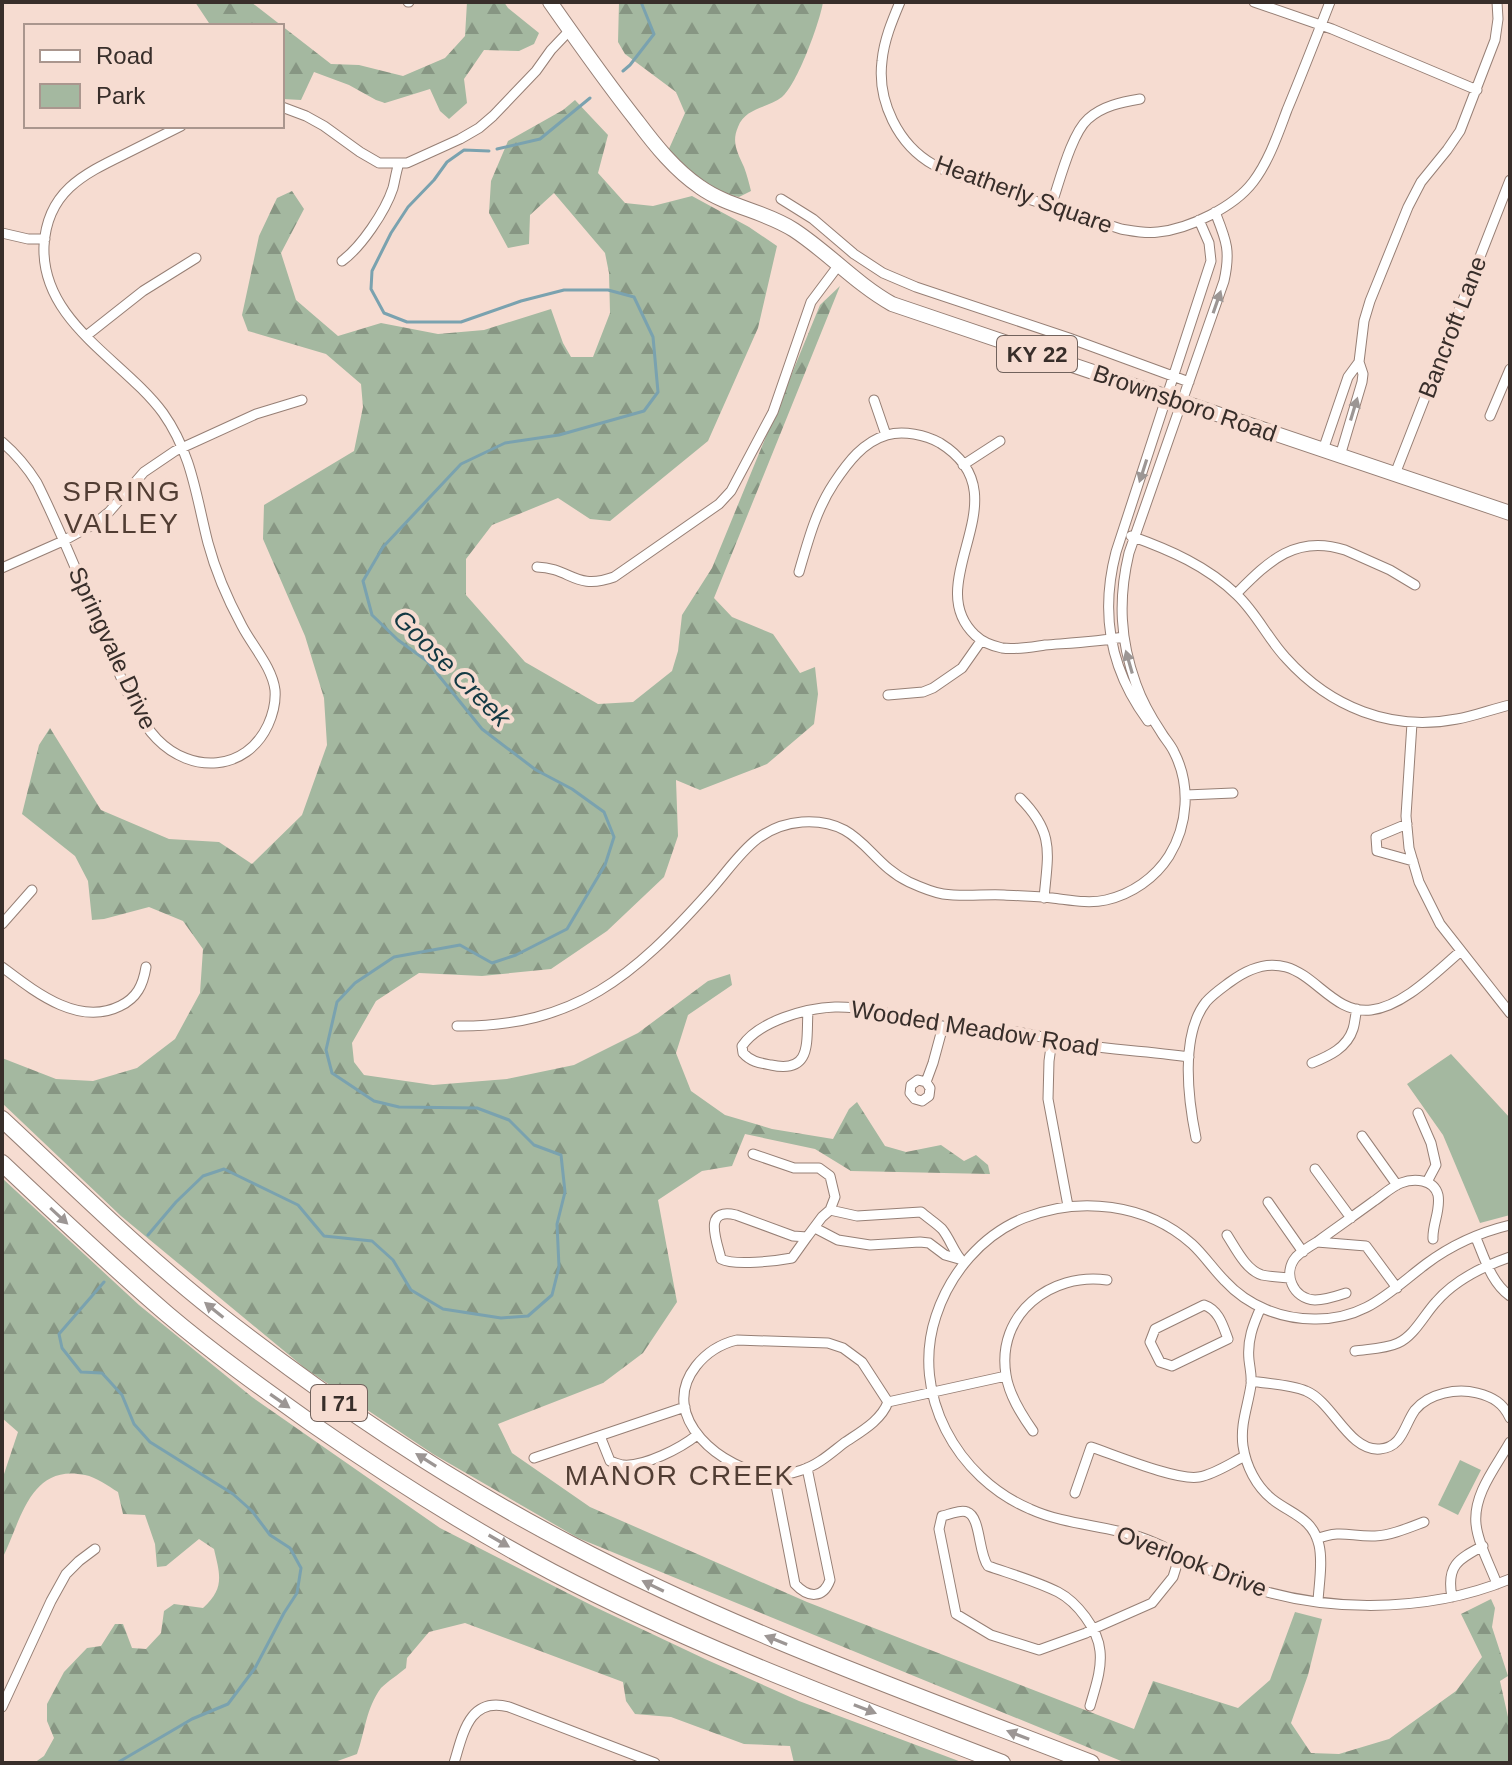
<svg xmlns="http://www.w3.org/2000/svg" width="1512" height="1765" viewBox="0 0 1512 1765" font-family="Helvetica,sans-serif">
<defs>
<pattern id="forest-firs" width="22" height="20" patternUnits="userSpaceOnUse" patternTransform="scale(2)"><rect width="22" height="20" fill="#a4b8a0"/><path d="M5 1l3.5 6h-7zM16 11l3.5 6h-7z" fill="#879683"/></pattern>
</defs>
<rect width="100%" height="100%" fill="#f6dcd1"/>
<path fill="#a4b8a0" d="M1451,1054L1510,1118V1215L1480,1223L1443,1135L1407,1084Z
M1460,1460L1481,1470L1458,1515L1438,1505Z"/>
<path fill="url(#forest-firs)" d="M195,2H251L331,64L359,65L403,76L445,58L465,36L467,2H504L508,8L539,33L534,44L519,51L484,50L464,79L467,103L449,119L440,111L430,89L385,103L376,100L349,85L314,72L301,100L283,99L282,26H211Z
M619,2H823C820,22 797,85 782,97C769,108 745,107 738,127C731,143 738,153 744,167C747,175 749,183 751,191L739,197L716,192L673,161L668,151L685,113L676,92L625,54L618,42Z
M575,100L608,135L598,173L625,203L653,206L692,196L749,227L777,246L758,328L708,441L610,521L590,519L558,498L492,525L466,559V595L525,662L598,704L633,702L672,671L678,651L682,615L712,568L820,305L840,286L714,598L732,617L773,634L800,673L815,667L818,694L814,724L767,764L700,790L676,780L678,836L664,877L607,931L551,969L482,976L419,973L376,1001L352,1043L354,1062L364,1075L433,1085L507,1079L574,1065L638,1033L708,981L730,974L732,985L688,1015L676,1053L691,1091L725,1115L772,1129L833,1139L849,1109L857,1102L885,1146L906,1152L941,1145L964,1161L976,1155L988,1165L990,1174L851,1171L815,1149L745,1134L732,1166L702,1171L658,1200L677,1302L643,1353L603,1383L498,1424L512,1453L590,1507L807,1602L1134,1729L1153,1681L1238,1708L1270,1680L1295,1612L1322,1619L1308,1675L1291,1723L1311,1753L1339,1754L1389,1739L1456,1691L1482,1657L1461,1614L1491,1599L1495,1608L1492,1627L1508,1676L1500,1681L1510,1726V1763H1126L578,1538L433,1454L306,1369L121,1216L2,1103V1058L56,1079L93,1081L137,1068L175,1039L200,993L203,949L183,921L149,907L104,919L92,920L88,881L75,856L22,814L39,745L50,728L101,810L169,839L219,842L252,864L302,815L327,745L324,698L305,636L263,539L264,505L354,451L363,407L361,384L326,354L248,331L242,315L259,236L277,198L292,191L304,209L281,253L296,300L338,336L381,323L438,334L484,330L551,309L563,343L571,357H593L610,313L609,273L605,253L554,193L530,215L529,244L508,248L489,213L491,181L508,141L563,110Z
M2,1178L139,1305L252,1397L440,1528L595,1607L705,1659L799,1701L964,1763H794L790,1746L744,1744L671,1717L635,1714L626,1701L623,1682L465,1623L429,1632L407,1658L406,1668C399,1674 387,1682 381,1688C366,1708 365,1732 357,1754L332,1763H34L44,1756L54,1738L47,1721V1704L64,1672L87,1648L101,1646L115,1624H123L132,1648L146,1649L161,1633L164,1611L174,1604L203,1608C225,1588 220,1575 214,1549L199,1539L166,1566L157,1567L155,1544L145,1515L123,1514L118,1492C108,1486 96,1477 85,1475C29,1463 21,1522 2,1559V1480L18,1432L2,1418Z"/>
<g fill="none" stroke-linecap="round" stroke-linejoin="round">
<path stroke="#7aa2af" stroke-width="3" d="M623,71L630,65L654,34L641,2
M497,149L540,139L590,98
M148,1235L176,1202L203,1176L224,1169L298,1205L324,1236L372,1241L393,1260L411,1290L443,1309L501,1318L528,1316L552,1295L559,1267L557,1224L565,1192L561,1155L534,1145L509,1120L477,1108L399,1107L374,1101L332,1073L326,1050L337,1002L355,983L394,957L460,945L492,963L516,955L567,929L605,865L614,837L604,812L572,789L536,770L482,729L427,661L398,640L372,615L363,581L383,547L461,464L505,443L559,435L644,411L658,392L653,337L634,297L608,290H564L521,301L461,322H407L384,313L371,289L372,271L391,233L408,207L434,180L447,162L464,150L489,151
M104,1282L59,1334L62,1348L81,1372L102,1373L122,1395L134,1424L150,1442L233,1494L252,1511L270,1535L290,1548L301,1568L297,1593L284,1613L255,1668L228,1704L192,1719L117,1763"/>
<defs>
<path id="minor" d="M408,2H409
M900,2C892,21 884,40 882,61C877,101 898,145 934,165C956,177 981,183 1004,191C1043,204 1082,216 1121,229C1133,231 1145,234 1158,232C1189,229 1234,207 1253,182C1269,161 1278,134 1287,110C1302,74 1316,38 1330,2
M1254,2L1332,29L1477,90
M282,107L306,116L324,126L360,152L379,163H407L460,139L479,128L493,116L536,71L551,50L570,30
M781,199L813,219L854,254L883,273L916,287L1069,338L1189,382
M1051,206C1059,184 1071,134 1088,119C1102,106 1122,102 1140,99
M2,233L28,239H45
M342,261C361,247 385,212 393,188C395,180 396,172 399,163
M86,336L143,291L196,258
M874,400L886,435
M1490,416L1510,369
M2,442C16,454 27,467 37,483C64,537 86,594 109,649C122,679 134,715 157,739C191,774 246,772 268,725C273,714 276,703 275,690C272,667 253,647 242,626C228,600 216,573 208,543C196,496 192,454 163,413C124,360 41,322 44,246C47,191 84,174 127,153C145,144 163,135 181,126
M1323,450L1348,377L1359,362
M1340,456L1362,382L1363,374L1359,362L1364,321L1370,301L1408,207L1421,182L1447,150L1460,131L1495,40L1498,19L1497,2
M963,465L1000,441
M1395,474L1510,180
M1131,536C1170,550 1207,566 1237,595C1257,614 1268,639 1286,658C1330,707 1391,732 1457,719C1475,716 1492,709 1510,705
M537,567C571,568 575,591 614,577L719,504L731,491L773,412L811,302L838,266
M2,568L63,541L94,524L109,512L144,472L175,451L256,414L302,400
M799,572C808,541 816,510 834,483C848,462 863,442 887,435C903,430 926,435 940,443C1026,496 918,581 975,635C982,642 993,646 1002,648C1016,650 1031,647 1045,645C1071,643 1097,642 1123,637
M1236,594C1268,562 1295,534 1345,550L1390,570L1415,585
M888,695L923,692L933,688L962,668L981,641
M1148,721C1110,670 1100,613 1116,552L1211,261L1209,243L1199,220
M1412,723L1406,816L1409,848L1419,882L1440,924L1510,1013
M1186,795L1233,793
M1020,798C1055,833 1048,853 1044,898
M1407,824L1376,837L1377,851L1413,861
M2,924L32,890
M2,967C34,991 78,1027 120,1006C137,998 143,985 146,967
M808,1011C806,1041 813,1074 771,1065C760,1063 751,1062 743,1053L742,1046C759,1021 806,1008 835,1007C876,1006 914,1023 954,1028C974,1030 995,1030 1015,1032C1039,1035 1063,1043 1087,1046C1121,1050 1155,1052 1189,1057
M457,1026C575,1027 634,976 709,892C738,860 754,826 802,822C861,818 867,862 909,882C920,887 931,892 943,894C963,897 984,894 1004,895C1020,896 1036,896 1052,898C1070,900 1088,904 1106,900C1132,894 1155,878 1169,856C1188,825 1191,785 1174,752C1171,745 1165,739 1161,732C1151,717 1142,701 1136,684C1120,640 1118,599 1129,553L1224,281C1231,250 1226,240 1215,212
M1052,1040L1049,1061L1048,1099L1068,1206
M1312,1063C1329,1056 1347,1048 1353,1029C1355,1023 1355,1016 1357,1009
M926,1082L918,1080L911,1085L910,1093L915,1099L922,1101L929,1096L930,1088L926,1082L933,1063L943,1026
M1418,1113L1431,1143L1436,1165L1427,1182
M1362,1136L1397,1185
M1196,1138C1188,1099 1180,1035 1206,1002C1213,994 1222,988 1230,982C1246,970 1265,961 1286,967C1317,976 1335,1014 1371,1010C1404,1006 1436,972 1461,951
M753,1154L794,1168H819L830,1176L835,1197L830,1210L822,1217L807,1237L793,1236L736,1215C702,1207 717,1241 721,1259C734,1266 776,1261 792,1258L807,1237
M1315,1169L1351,1218
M1268,1202L1303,1252
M830,1210L857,1216L921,1212C928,1218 936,1223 942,1229C951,1240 954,1254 964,1263
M1510,1225C1481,1232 1450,1246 1426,1264C1389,1292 1365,1320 1314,1319C1281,1319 1248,1306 1225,1281C1213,1269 1204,1255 1192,1244C1146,1203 1079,1196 1024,1218C982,1235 950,1273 936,1316C910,1394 957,1478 1030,1509C1065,1525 1104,1525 1140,1537C1170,1547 1196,1565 1224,1577C1311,1614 1423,1615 1510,1579
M815,1228L838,1240L870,1245L920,1242L929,1243L945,1255L959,1259
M1227,1235C1236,1249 1246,1270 1262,1275C1271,1277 1281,1277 1290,1278
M1476,1238C1485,1259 1491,1282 1510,1296
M1317,1242C1336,1228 1355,1215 1374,1201C1383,1195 1391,1187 1401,1183C1414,1178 1434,1179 1438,1195C1441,1210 1432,1225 1433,1239
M1346,1293C1337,1296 1324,1300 1315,1300C1293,1299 1282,1273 1296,1257C1302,1251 1310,1246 1317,1242L1366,1246L1397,1288
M1204,1305C1219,1310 1223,1326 1228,1339L1172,1366L1160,1362L1150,1342L1155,1329Z
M1261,1307C1253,1325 1247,1340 1249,1360C1250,1369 1252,1376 1251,1385C1248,1406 1240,1424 1243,1446C1246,1466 1256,1486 1272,1499C1291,1514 1313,1518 1319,1545C1323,1562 1319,1584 1318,1601
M737,1340L828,1343L843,1348L862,1362L888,1402C881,1421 860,1432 844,1443C831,1453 818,1465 802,1470C793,1473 781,1476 772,1475C723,1471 656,1417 696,1366C707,1352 720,1344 737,1340Z
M1355,1351C1368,1349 1385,1349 1398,1343C1414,1336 1424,1315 1436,1302C1454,1281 1484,1266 1510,1257
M1251,1381C1268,1384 1290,1384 1306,1391C1333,1402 1349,1452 1380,1449C1403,1447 1404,1425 1415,1410C1429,1393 1457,1388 1477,1393C1493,1397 1503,1403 1510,1418
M888,1402L1006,1376
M1033,1431C1021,1414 1009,1395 1006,1375C996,1314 1051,1272 1107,1280
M600,1436L610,1461C612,1462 621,1465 623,1465C644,1467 681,1448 697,1435
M534,1458L685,1407
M774,1475L795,1584C808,1598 823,1599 830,1580L807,1468
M1075,1493L1091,1447C1115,1455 1177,1481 1199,1477C1215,1474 1231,1463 1245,1456
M1317,1539C1341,1529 1351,1537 1375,1536C1392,1535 1408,1528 1424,1522
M1497,1584C1490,1565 1478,1544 1476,1524C1473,1494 1496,1467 1510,1442
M1452,1597C1446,1566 1458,1559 1483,1546
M1090,1706C1095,1688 1102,1670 1100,1651C1098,1629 1077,1602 1058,1592C1036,1581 1011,1574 988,1566C978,1553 981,1517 967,1512C961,1509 948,1515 942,1516L939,1529L956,1614L991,1635L1039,1650L1086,1633L1093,1629L1152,1603L1173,1577L1180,1555
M2,1707L51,1601L66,1574L79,1561L95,1549
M454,1763C463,1734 469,1696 509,1707L655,1763"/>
<path id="primary" d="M550,2C578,42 606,82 637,121C655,145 675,170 700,187C728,207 765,211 794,230C829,253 855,283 892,304L1510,513"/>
<path id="motorway" d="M2,1119C72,1184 141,1253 216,1312C327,1399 445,1479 570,1544C737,1632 916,1695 1091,1763
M2,1163C56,1214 110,1265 167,1314C213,1353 262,1388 311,1423C389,1477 469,1528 552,1572C697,1648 850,1704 1002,1763"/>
</defs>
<use href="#minor" stroke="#967f75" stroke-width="11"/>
<use href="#primary" stroke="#967f75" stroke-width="16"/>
<use href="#motorway" stroke="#967f75" stroke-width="18"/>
<use href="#minor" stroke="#fff" stroke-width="9"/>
<use href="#primary" stroke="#fff" stroke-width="14"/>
<use href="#motorway" stroke="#fff" stroke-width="16"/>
</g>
<defs><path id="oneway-solid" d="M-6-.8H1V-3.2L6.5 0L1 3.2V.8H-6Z" transform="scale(2)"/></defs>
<g fill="#9c9694">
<use href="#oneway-solid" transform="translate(1217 302) rotate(-71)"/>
<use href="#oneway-solid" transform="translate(1354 409) rotate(-73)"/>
<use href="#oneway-solid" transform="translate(1143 471) rotate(108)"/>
<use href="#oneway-solid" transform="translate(1129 662) rotate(-106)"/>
<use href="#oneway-solid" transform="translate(59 1216) rotate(43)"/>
<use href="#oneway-solid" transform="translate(214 1310) rotate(-141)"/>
<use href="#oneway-solid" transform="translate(280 1401) rotate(35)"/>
<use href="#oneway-solid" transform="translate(426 1460) rotate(-148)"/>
<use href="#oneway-solid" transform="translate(499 1541) rotate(30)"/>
<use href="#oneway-solid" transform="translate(653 1586) rotate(-154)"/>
<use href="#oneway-solid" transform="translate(776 1640) rotate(-158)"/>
<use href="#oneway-solid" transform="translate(865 1709) rotate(21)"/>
<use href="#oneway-solid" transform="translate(1018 1735) rotate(-159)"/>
</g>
<g text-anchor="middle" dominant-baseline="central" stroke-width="8" stroke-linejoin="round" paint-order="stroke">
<g fill="#f6dcd1" stroke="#71625c" stroke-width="2">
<rect x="997" y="336" width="80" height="36" rx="6"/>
<rect x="311" y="1385" width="56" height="36" rx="6"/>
</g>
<g font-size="22" font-weight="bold" fill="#382e2a">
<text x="1037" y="354">KY 22</text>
<text x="339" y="1403">I 71</text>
</g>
<g font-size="24" fill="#382e2a" stroke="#f6dcd1">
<text transform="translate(1024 194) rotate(20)">Heatherly Square</text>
<text transform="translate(1452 327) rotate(-69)">Bancroft Lane</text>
<text transform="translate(1185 403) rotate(19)">Brownsboro Road</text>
<text transform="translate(113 648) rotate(65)">Springvale Drive</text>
<text transform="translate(975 1028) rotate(9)">Wooded Meadow Road</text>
<text transform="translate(1192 1561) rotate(21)">Overlook Drive</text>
</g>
<g font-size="26" font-style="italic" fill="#133943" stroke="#f6dcd1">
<text transform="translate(452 668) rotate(45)">Goose Creek</text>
</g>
<g font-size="28" letter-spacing="2" fill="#513d33" stroke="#f6dcd1">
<text x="122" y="491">SPRING<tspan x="122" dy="32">VALLEY</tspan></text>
<text x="680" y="1475">MANOR CREEK</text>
</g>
</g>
<rect width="1512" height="1765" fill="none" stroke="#382e2a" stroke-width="8"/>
<rect x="24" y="24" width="260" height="104" fill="#f6dcd1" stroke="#aa968e" stroke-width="2"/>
<rect x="40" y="50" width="40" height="12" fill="#ffffff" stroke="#aa968e" stroke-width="2"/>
<text x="96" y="64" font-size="24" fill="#382e2a">Road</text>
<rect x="40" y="84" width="40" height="24" fill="#a4b8a0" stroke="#aa968e" stroke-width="2"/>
<text x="96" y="104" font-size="24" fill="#382e2a">Park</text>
</svg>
